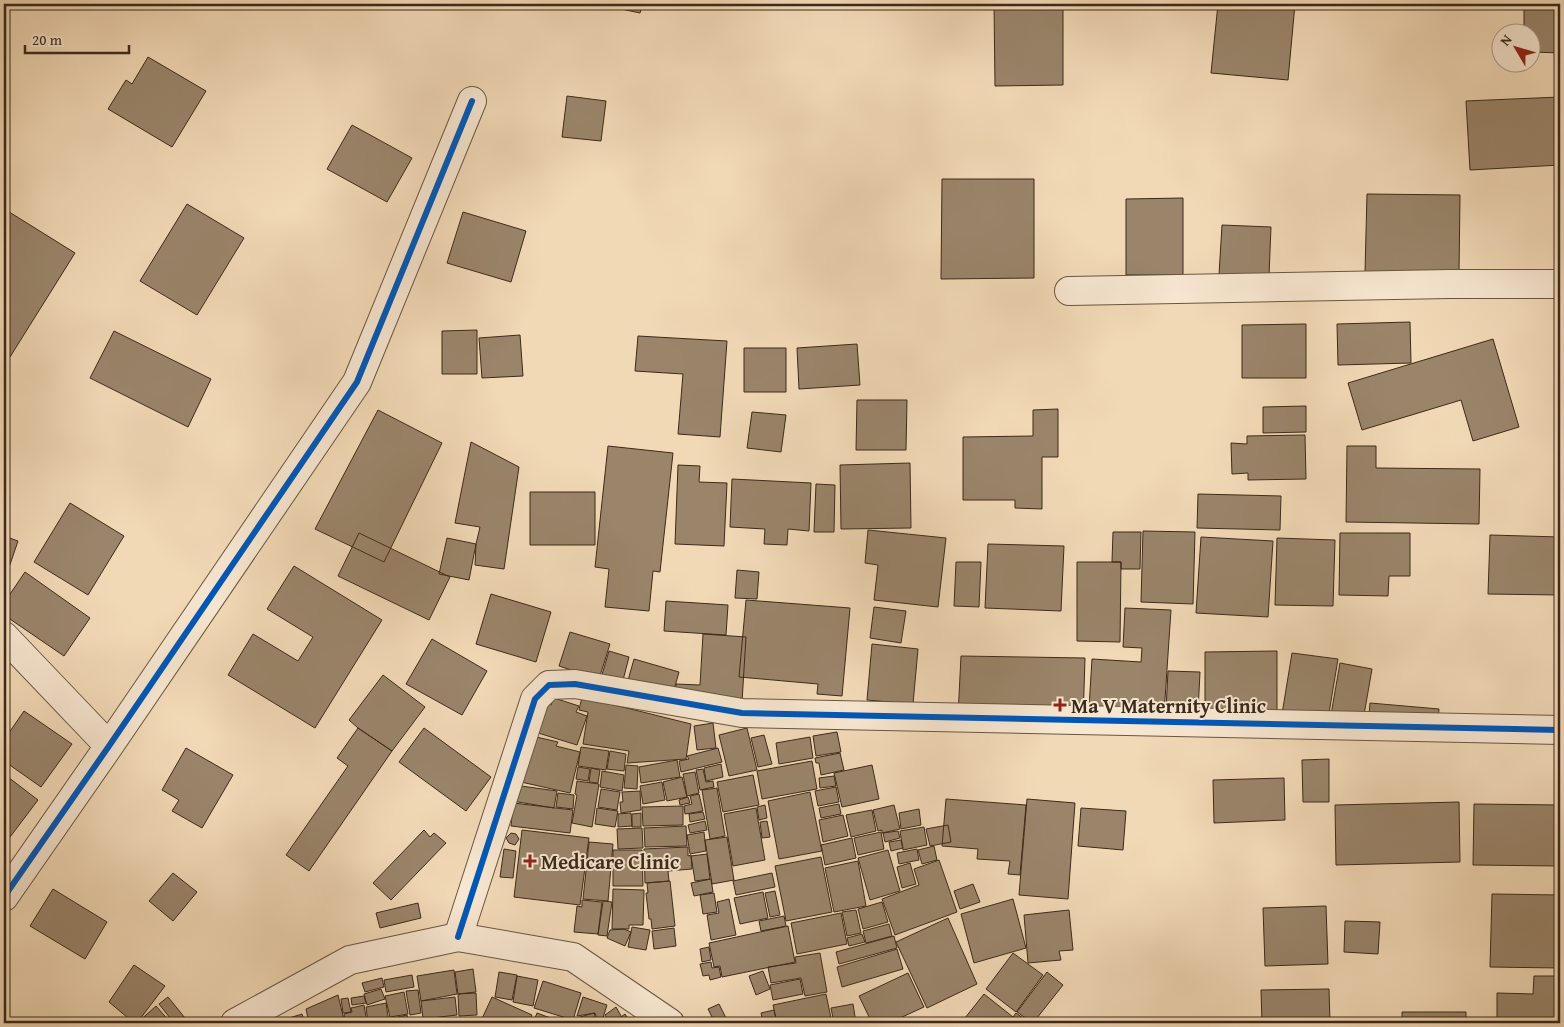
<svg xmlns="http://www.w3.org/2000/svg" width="1564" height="1027" viewBox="0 0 1564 1027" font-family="'Gentium Book Plus',serif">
<rect width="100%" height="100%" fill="#f2d9b6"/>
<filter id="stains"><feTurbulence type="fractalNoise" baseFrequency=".004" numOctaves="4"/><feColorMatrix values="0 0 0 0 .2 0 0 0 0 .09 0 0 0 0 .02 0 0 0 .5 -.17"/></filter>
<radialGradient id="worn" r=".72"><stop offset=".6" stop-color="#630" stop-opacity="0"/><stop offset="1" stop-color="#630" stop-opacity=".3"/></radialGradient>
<path fill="#9a856b" stroke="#3b2a1a" d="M85,4H117L116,8Z
M598,4H643L640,13Z
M994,4H1063V85L995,86Z
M1218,4H1295L1288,80L1211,73Z
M1524,4H1560V53L1532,52V32H1524Z
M148,57L206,91L172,147L108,109L126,80L132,84Z
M567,96L606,101L601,141L562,137Z
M1560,97V165L1470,170L1466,101Z
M352,125L412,158L387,202L327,169Z
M942,179H1034V278L941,279Z
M1367,194L1460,195L1459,273L1365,272Z
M1183,198V275H1126V199Z
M187,204L244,238L197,315L140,281Z
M6,210L75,253L10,357L4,353V214Z
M463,212L526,231L511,282L447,263Z
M1222,225L1271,227L1269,276L1219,275Z
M1410,322L1411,363L1338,365L1337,324Z
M1306,324V378H1242V325Z
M477,330V374H442V331Z
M114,331L211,379L188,427L90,378Z
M520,335L523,376L482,378L479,338Z
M638,336L727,341L720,437L678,434L683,374L635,371Z
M1493,339L1519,427L1473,441L1461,400L1362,430L1348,383Z
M857,344L860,385L799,389L797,348Z
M744,348H786V392H744Z
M857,400H907L906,450H856Z
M1306,406V432L1263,433V407Z
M1058,409V457H1042V509L1015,508V500H963V437L1033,436V410Z
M378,410L442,443L384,562L315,529Z
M752,412L786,415L781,452L747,448Z
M1305,435L1306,479L1248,480V473L1232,474L1231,443L1247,444V436Z
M471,442L519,467L504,569L475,565L476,544L480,527L455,523Z
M608,446L673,453L660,572L653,571L649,611L605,607L609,569L595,567Z
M1347,446H1376V468L1480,469L1479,524L1346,522Z
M910,463L911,528L841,529L840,465Z
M678,465L700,466L699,482L727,483L724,546L675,544Z
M732,479L811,483L809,531L788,529L787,545L764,544L765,529L730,527Z
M816,484L835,485L834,532H814Z
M530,492H595V545H530Z
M1198,494L1281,496L1280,530L1197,528Z
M70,503L124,536L88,595L34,562Z
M868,530L946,538L938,607L874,600L878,565L865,563Z
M1143,531L1195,532L1193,604L1141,602Z
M1113,532H1141L1140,569H1121V562H1112Z
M359,533L450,577L429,620L338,576Z
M1340,533H1410V576H1389L1388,596L1339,595Z
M1490,535L1560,537V595L1488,594Z
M4,536L18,541L4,582Z
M1201,537L1273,541L1268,617L1196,613Z
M447,538L476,544L469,580L439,574Z
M1277,538L1335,540L1333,606L1275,605Z
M988,544L1064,546L1061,611L985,608Z
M956,562H981L979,607L954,606Z
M1077,562H1121L1120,642L1077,641Z
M294,566L382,620L315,728L228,675L253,634L298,661L313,637L267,609Z
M737,570L759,572L757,599L735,598Z
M25,572L90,618L64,656L4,615V603Z
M491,594L551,612L536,662L476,644Z
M746,600L850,608L842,696L817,694L818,684L739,677Z
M666,601L728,605L726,635L664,631Z
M874,607L906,611L901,643L870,638Z
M1125,608L1171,610L1164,714L1088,724L1092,659L1141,662L1142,648L1123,647Z
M570,632L610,644L599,679L559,666Z
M703,634L746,637L742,702L675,698L676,684L700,685Z
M432,639L487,671L462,715L406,684Z
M872,644L918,649L913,704L867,700Z
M609,651L629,657L622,684L601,678Z
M1277,651V724L1205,725V652Z
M1292,653L1338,659L1326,731L1282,714Z
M961,656L1085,658L1083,721L958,716Z
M634,659L679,672L672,697L627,684Z
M1340,663L1372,669L1361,732L1329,726Z
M1168,671L1200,672L1197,731L1165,729Z
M383,675L425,707L392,751L358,728L349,720Z
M582,697L691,724L686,759L627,763L629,751L583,744L588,712L579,710Z
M554,698L579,706L576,712L587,716L577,745L535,732L544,702L551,705Z
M1370,703L1439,709L1437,733L1368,727Z
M24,711L72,744L41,787L4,761V740Z
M713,723L716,748L697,750L694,726Z
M358,728L392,751L309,871L286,855L348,766L337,758Z
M424,728L491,777L466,811L399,762Z
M747,728L757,770L729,776L719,735Z
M837,732L841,752L816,756L813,736Z
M764,735L772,764L758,767L751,738Z
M532,736L558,742L556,746L580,752L570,793L521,782Z
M810,737L813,758L779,764L776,743Z
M581,747L609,751L606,770L578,766Z
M186,748L233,775L202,828L172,811L179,800L162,790Z
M718,748L722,762L681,772L679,761L689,759L687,756Z
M610,751L626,754L624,771L607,769Z
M840,753L844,770L821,775L819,763H816L815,758Z
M1329,759V802H1303L1302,760Z
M677,760L680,777L641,783L639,767Z
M812,761L817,789L762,799L757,771Z
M721,764L723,777L706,781L704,768Z
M626,765L638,766L637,789L624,788Z
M872,765L879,799L842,807L834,773Z
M578,767L590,769L588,781L576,779Z
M591,768L600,770L598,783L589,782Z
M703,769L706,782L713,781L714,787L700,790L696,770Z
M602,771L624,775L622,791L600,787Z
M695,772L699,793L687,796L683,774Z
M4,774L38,800L4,845Z
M753,775L759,805L723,812L717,782Z
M834,776L836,786L820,788L819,778Z
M682,777L687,797L667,801L663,782Z
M1284,778L1285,820L1214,823L1213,780Z
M577,781L599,784L592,827L572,823L577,795L575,794Z
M662,782L665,800L643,804L640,786Z
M514,785L557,791L554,808L512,801Z
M836,787L839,802L818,806L815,791Z
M717,788L725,836L710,839L702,790Z
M601,789L620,792L617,810L598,807Z
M640,791L641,810L621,813L620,802H623L622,792Z
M810,792L822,851L779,859L768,801Z
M558,793L574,795L573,809L556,807Z
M699,794L703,811L685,814L684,806L692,804L690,796Z
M688,797L690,803L680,805L679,800Z
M946,799L1026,805L1020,875L1008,874L1010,861L977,859L978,849L942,846Z
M1027,799L1075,803L1068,899L1019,895Z
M1459,802L1460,862L1336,865L1335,805Z
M513,803L573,810L570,833L511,826Z
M839,804L841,814L821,818L819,808Z
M1474,804L1560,805V866L1473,865Z
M765,805L767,818L759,820L757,807Z
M894,805L900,829L882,833V830L878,831L873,810Z
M683,806V825L643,826L642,807Z
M597,808L618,811L615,827L595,824Z
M756,808L765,860L733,866L724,814Z
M1081,808L1126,811L1123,850L1078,846Z
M919,809L921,825L901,829L899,813Z
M872,810L876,831L851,837L846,815Z
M703,812L705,819L690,822L689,814Z
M631,813L632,826L618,827V814Z
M641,813V827H632V814Z
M843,815L848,836L823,842L819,820Z
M705,821L707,830L690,833L688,825Z
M767,821L770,837L762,838L760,822Z
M948,825L951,842L930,846L926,829Z
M686,826L687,846L645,847L644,828Z
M924,827L927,845L903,850L900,831Z
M642,828L643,848L618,849L617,829Z
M424,830L430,837L434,833L446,843L391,900L373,883Z
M522,830L589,838L580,905L514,897Z
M898,831L900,838L885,842L883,833Z
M704,832L706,851L690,854L687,835Z
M881,832L884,849L858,855L854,838Z
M511,833L516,834L519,839L515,845L509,843L506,838Z
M727,837L734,880L712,884L705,840Z
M852,838L856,858L825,865L821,845Z
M901,840L903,848L891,851L889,842Z
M589,842L613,844L608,901L583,899Z
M934,846L937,860L922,864L918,850Z
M688,847V856L691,855L692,869L668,871L669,881L645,883L644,849Z
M504,849L516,851L513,878L500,877Z
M917,849L919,860L899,864L897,853Z
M613,850H642L643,886H613Z
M888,850L900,891L870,900L858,858Z
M707,854L710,879L695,881L691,856Z
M821,857L832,912L786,921L775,866Z
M939,860L957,912L895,935L882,899L919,885L914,869Z
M858,861L866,906L834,912L825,868Z
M910,863L916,884L902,888L897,867Z
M173,873L197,892L173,921L149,901Z
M772,873L775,887L736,895L733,881Z
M711,879L713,892L694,896L691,883Z
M670,881L675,926L652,929L651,919H649L646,893H648L647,883Z
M973,884L980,902L960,909L954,891Z
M53,889L107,922L85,959L30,926Z
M613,889L644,890L643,925H629V929H612Z
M775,891L780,915L770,917L765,893Z
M763,892L768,918L740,924L734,898Z
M714,893L717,912L703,914L700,895Z
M1492,894L1560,895L1559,968L1490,967Z
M729,899L736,935L711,940L707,915L719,913L717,902Z
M1013,899L1026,948L974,963L961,914Z
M582,900L602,902L598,934L574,932L577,906L582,907Z
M603,901L612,902L607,936L598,935Z
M882,902L888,922L863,929L858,909Z
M418,903L421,918L380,928L376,913Z
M1326,906L1328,964L1265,966L1263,908Z
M856,910L861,933L847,936L842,912Z
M1069,910L1073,950L1059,951L1061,960L1028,963L1024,915Z
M841,913L847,944L797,954L791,923Z
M784,916L786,926L761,931L759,921Z
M948,918L977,984L927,1008L896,942Z
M1345,921L1380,922L1378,954L1344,952Z
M889,924L892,936L866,943L863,931Z
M788,926L795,962L722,977L720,966L714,967L709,943Z
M632,927L650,930L646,950L628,947Z
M674,928L676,946L654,949L652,931Z
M624,929L631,932L625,946L607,938L610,930Z
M862,934L865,942L849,946L847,938Z
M894,936L897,948L839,964L836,952Z
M709,947L711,960L702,962L700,949Z
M897,949L903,969L842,987L837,967Z
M820,953L827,992L805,996L801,978L771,983L768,967L796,963L795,957Z
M1013,953L1043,975L1016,1012L986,989Z
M711,962L712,968L719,967L721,977L710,980L709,975L703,976L700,964Z
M134,965L165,986L137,1023H134L109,1002Z
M473,969L476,992L458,994L455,972Z
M454,970L457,994L421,1001L417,976Z
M763,971L770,989L756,995L749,976Z
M499,972L517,975L512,1000L495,997Z
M1047,972L1063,985L1033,1023L1017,1012Z
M908,973L924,1007L889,1023H872L859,996Z
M412,975L414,987L386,992L384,980Z
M517,976L538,980L533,1006L513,1002Z
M1534,976H1560V1023H1497V993L1533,994Z
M382,978L384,987L365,992L362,983Z
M800,979L803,994L773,1000L770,985Z
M543,981L581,993L573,1020L534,1008Z
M381,989L385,999L367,1005L364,994Z
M1329,989L1330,1023H1262L1261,990Z
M418,990L421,1013L410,1015L406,991Z
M404,992L408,1014L390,1017L385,996Z
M476,993L477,1015L459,1016L458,994Z
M826,994L832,1023H777L773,1005Z
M984,994L1013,1017L1016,1013L1030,1023H961Z
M338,995L344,1020L329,1023H309L306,1009Z
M364,996L366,1003L352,1005L351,998Z
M168,997L189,1023H174L159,1004Z
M455,997L457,1015L423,1019L421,1001Z
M492,997L532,1015L528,1023H480Z
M583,997L607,1005L602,1021L597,1019L595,1013L577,1016Z
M348,998L351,1012L343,1013L341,999Z
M386,1003L389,1023H368L366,1007Z
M719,1004L728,1022L725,1023H715L708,1009Z
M853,1004L856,1023H834L831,1008Z
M364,1005L367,1023H345L344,1014L352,1012L351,1008Z
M156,1006L171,1023H137Z
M616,1007L625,1023H599L607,1018L605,1015Z
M774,1010L777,1023H763L761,1013Z
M1402,1012H1466V1023H1402Z
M537,1013L564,1023H533Z
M594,1013L597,1023H574L573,1019Z
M302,1014L305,1023H287L286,1019Z
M625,1014L631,1023H626L621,1017Z
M407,1015L409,1023H394L393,1018Z
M413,1019L469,1020V1023H414Z"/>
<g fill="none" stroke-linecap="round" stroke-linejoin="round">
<defs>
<path id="minor" d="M1069,291L1450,284H1560
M4,636L109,746
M4,897L109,746L357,382L472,101
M458,937L535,699L549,685L575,684L742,713L1560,730
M235,1023L350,960L458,937L573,957L670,1023"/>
</defs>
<use href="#minor" stroke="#695641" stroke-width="30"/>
<use href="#minor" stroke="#f7e6d0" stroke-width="28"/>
<defs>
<path id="cycleway" d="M4,897L109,746L357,382L472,101
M458,937L535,699L549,685L575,684L742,713L1560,730"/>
</defs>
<use href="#cycleway" stroke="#f7e6d0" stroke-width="9"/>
<use href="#cycleway" stroke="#0057b8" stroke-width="6"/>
</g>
<g fill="#8f2418" stroke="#f7e6d0" stroke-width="2">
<path d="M1057.5 697.5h5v5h5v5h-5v5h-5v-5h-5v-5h5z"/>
<path d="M527.5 853.5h5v5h5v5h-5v5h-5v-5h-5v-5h5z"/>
</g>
<g text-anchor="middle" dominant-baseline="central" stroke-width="4" stroke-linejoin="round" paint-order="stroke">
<g font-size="20" font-weight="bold" fill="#3b2a1a" stroke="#f7e6d0" text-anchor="start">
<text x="1071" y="705">Ma V Maternity Clinic</text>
<text x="541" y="861">Medicare Clinic</text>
</g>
</g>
<rect width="1564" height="1027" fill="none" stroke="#f2d9b6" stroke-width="20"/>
<rect x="5" y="5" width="1554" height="1017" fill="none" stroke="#3b2a1a" stroke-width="2.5"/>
<rect x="10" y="10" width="1544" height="1007" fill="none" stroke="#3b2a1a"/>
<g transform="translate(1516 48) rotate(308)"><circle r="24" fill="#f7e6d0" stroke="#ac9b87"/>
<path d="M0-4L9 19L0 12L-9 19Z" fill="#8f2418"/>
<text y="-8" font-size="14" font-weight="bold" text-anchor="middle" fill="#3b2a1a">N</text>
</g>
<path d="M25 45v8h104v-8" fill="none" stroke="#3b2a1a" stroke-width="2.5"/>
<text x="32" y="45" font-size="15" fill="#3b2a1a" stroke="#f7e6d0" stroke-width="4" paint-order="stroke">20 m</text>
<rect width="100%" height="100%" filter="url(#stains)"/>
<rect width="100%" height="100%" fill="url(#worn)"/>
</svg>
